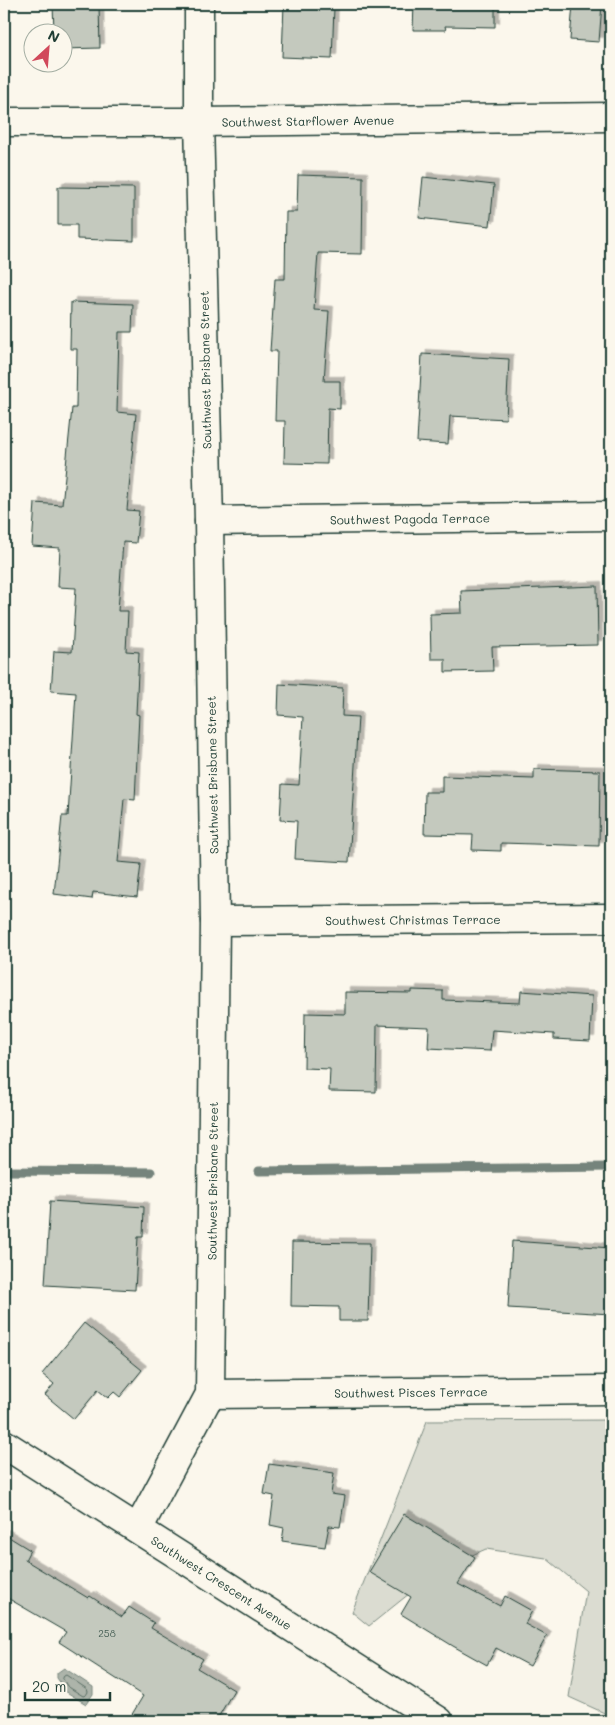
<svg xmlns="http://www.w3.org/2000/svg" width="615" height="1725" viewBox="0 0 615 1725" font-family="Mali,sans-serif">
<defs>
<filter id="shadow"><feDropShadow dx="4.5" dy="-4.5" stdDeviation="0" flood-color="#0004"/></filter>
</defs>
<rect width="100%" height="100%" fill="#fbf7ec"/>
<filter id="ink" filterUnits="userSpaceOnUse"><feTurbulence type="fractalNoise" baseFrequency=".02" numOctaves="2"/><feDisplacementMap in="SourceGraphic" scale="10" xChannelSelector="R" yChannelSelector="G"/><feConvolveMatrix kernelMatrix="1 2 1 2 8 2 1 2 1" color-interpolation-filters="sRGB"/></filter>
<g filter="url(#ink)">
<path fill="#dbdcd1" stroke="#7d8c82" d="M611,1420V1716L569,1697L586,1591L546,1558L486,1549L440,1569L369,1626L352,1612L427,1421Z"/>
<path fill="#adb4aa" stroke="#74847b" d="M64,1668L93,1687V1694L86,1704L60,1688L62,1685L57,1678V1673Z"/>
<g fill="none" stroke-linecap="round" stroke-linejoin="round">
<path stroke="#586d63" stroke-width="1" d="M64,1676L66,1675L87,1689L88,1692L86,1695L83,1696L67,1686L63,1679Z"/>
<path stroke="#74847b" stroke-width="9" d="M4,1171L151,1172
M259,1171L611,1167"/>
</g>
<path fill="#c4c9be" stroke="#1f3d34" filter="url(#shadow)" d="M53,4H99L100,48L62,49V32H54Z
M284,4H324V7L334,8L332,59L282,57Z
M414,4H495V27L445,26L446,30H413Z
M573,4H602L599,42L570,40Z
M298,175L363,177L362,254L318,253L314,310L329,311L324,381H340V409L328,408L327,464L284,463L285,421H275L277,351H270L275,279H285L286,212H297Z
M423,177L494,185L490,226L419,218Z
M58,187L134,188V241L77,239V225H58Z
M71,302L133,304L132,332H119L117,412L136,414L127,510L139,511L136,543L123,542L118,611H128L126,651L139,652L136,714L139,715L135,800L124,799L118,862L141,864L137,897L93,892L92,899L54,894L62,816H68L76,693L51,691L54,651L72,652L76,588L58,587L60,548L32,546L35,503L62,505L72,408H76L77,349H70Z
M422,354L509,359L506,419L450,416L448,444L417,442Z
M597,586L598,645L492,647L493,671L445,672V659H431L430,614L462,613L461,591Z
M279,684L343,688L342,716L358,717L349,862L295,859L297,821L280,820L282,784L299,785L303,717L278,715Z
M534,769L600,771L599,846L501,843V851L472,850L473,835L424,834L425,792H442V776L534,779Z
M412,990L443,991V1000L520,1003L521,991L592,996L590,1041L554,1039V1034L492,1030L490,1051L428,1048L429,1027L377,1025L376,1092L329,1091L330,1069L304,1068L305,1013L345,1014V992L412,993Z
M50,1201L144,1207L143,1237H138L135,1290L45,1285Z
M512,1241L611,1248V1314L508,1308Z
M292,1242L370,1243L368,1321H339V1307L291,1306Z
M84,1323L142,1370L120,1397L114,1392L108,1398L98,1390L74,1419L45,1395L54,1384L42,1374Z
M269,1464L334,1473L331,1494L345,1496L340,1527L329,1526L325,1547L282,1541L284,1528L270,1525L274,1496L264,1494Z
M404,1514L475,1557L458,1584L500,1606L505,1596L532,1611L525,1624L547,1636L530,1666L496,1648L487,1665L453,1646L401,1614L411,1597L369,1572Z
M4,1534L30,1550L25,1560L88,1598L90,1596L122,1617L129,1607L154,1623L151,1628L203,1659L197,1668L234,1690L216,1721H128L143,1696L59,1642L66,1632L4,1596Z"/>
<g fill="none" stroke-linecap="round" stroke-linejoin="round">
<defs>
<g id="minor">
<path id="s1" d="M4,122H199L611,117"/>
<path id="s2" d="M209,521L611,516"/>
<path id="s3" d="M215,921L611,918"/>
<path id="s4" d="M210,1394L611,1390"/>
<path id="s5" d="M4,1444L439,1721"/>
<path id="s6" d="M138,1529L210,1394L215,921L209,521L199,122V4"/>
</g>
</defs>
<use href="#minor" stroke="#1f3d34" stroke-width="31"/>
<use href="#minor" stroke="#fbf7ec" stroke-width="28"/>
</g>
</g>
<g text-anchor="middle" dominant-baseline="central" stroke-width="4" stroke-linejoin="round" paint-order="stroke">
<g font-size="10" fill="#486056">
<text x="107" y="1633">258</text>
</g>
<g font-size="12" fill="#1f3d34" stroke="#fbf7ec">
<text stroke="none"><textPath href="#s1" startOffset="304">Southwest Starflower Avenue</textPath></text>
<text transform="translate(205 370) rotate(-91)">Southwest Brisbane Street</text>
<text stroke="none"><textPath href="#s2" startOffset="201">Southwest Pagoda Terrace</textPath></text>
<text transform="translate(212 775) rotate(-91)">Southwest Brisbane Street</text>
<text stroke="none"><textPath href="#s3" startOffset="198">Southwest Christmas Terrace</textPath></text>
<text stroke="none"><textPath href="#s6" startOffset="366">Southwest Brisbane Street</textPath></text>
<text stroke="none"><textPath href="#s4" startOffset="201">Southwest Pisces Terrace</textPath></text>
<text stroke="none"><textPath href="#s5" startOffset="258">Southwest Crescent Avenue</textPath></text>
</g>
</g>
<rect width="615" height="1725" fill="none" stroke="#fbf7ec" stroke-width="20"/>
<rect x="10" y="10" width="595" height="1705" fill="none" stroke="#1f3d34" stroke-width="2" filter="url(#ink)"/>
<g transform="translate(48 48) rotate(26)"><circle r="24" fill="#fbf7ec" stroke="#a3ada2"/>
<path d="M0-4L9 19L0 12L-9 19Z" fill="#d1495b"/>
<text y="-8" font-size="14" font-weight="bold" text-anchor="middle" fill="#1f3d34">N</text>
</g>
<path d="M25 1692v8h85v-8" fill="none" stroke="#1f3d34" stroke-width="2.5"/>
<text x="32" y="1692" font-size="15" fill="#1f3d34" stroke="#fbf7ec" stroke-width="4" paint-order="stroke">20 m</text>
</svg>
